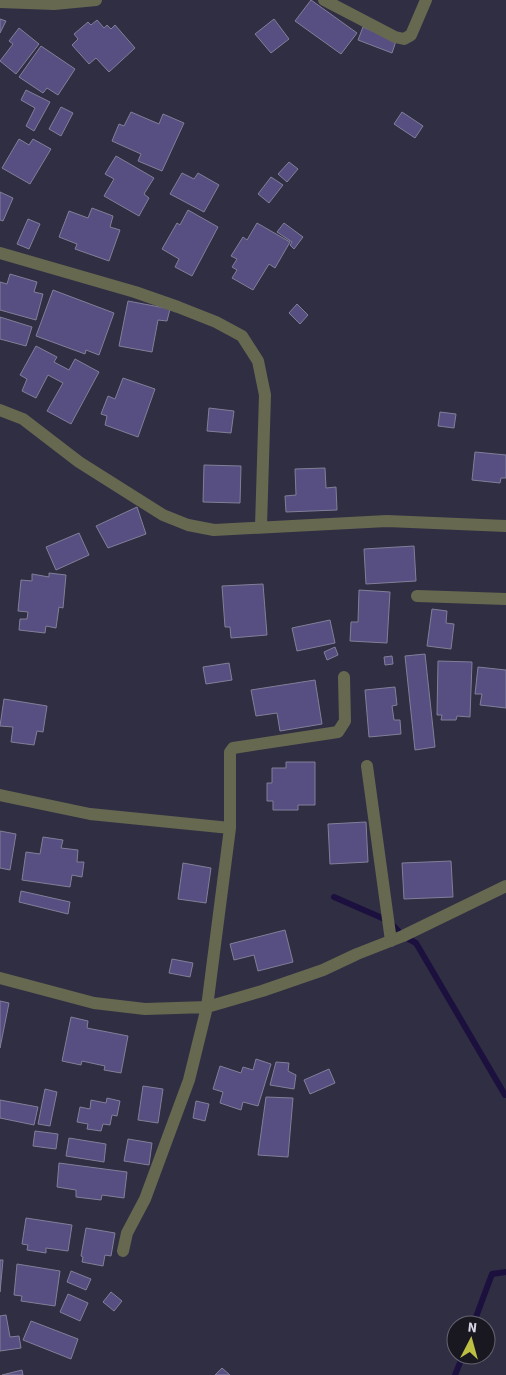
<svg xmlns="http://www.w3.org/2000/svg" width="506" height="1375" viewBox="0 0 506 1375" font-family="'Source Sans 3',sans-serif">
<rect width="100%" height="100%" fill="#302e43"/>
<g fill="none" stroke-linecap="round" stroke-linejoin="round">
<path stroke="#1c113e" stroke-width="6" d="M334,897L389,921L403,936L416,943L505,1095
M473,1325L492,1274L506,1272
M455,1375L463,1355"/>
</g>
<path fill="#574f82" stroke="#817f98" d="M311,0L357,33L341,54L295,21Z
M0,19L6,21L0,33Z
M274,19L289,39L271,53L255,34Z
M97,20L104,28L107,25L111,29L115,25L135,48L109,72L96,58L89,64L72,45L78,39L74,34L88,22L91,25Z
M363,27L396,41L392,53L358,40Z
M19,28L39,44L16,74L0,61L13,44L9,41Z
M41,46L75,69L58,95L47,88L43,93L19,77Z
M26,90L50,102L34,131L26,126L35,108L21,100Z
M61,107L73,113L61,136L49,129Z
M131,112L159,124L163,114L184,123L162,171L138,161L141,154L112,141L119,124L124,126Z
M402,112L423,126L415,138L394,124Z
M19,139L29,145L33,139L51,149L30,184L2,168Z
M116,156L154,178L144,194L149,198L139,216L104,196L114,179L105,174Z
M289,162L298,169L287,182L278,174Z
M182,173L194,179L198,173L219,185L204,212L170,194Z
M271,177L283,185L269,203L258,194Z
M0,192L13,198L3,221L0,220Z
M92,208L113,216L110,227L120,230L109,261L75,249L77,244L59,237L69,211L88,218Z
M188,210L218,227L192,276L175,267L179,259L162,249L177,223L180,225Z
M28,219L40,224L29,249L17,244Z
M257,223L290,242L275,268L269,264L253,290L232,278L237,270L232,267L237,259L231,256L243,237L247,240Z
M284,223L303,237L294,249L290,245L292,242L277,232Z
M10,274L37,282L34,292L43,294L36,320L0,310V282L7,284Z
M53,290L114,313L99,355L86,350L85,354L36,336Z
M128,301L170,309L167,321L158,320L152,352L119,346Z
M297,304L308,315L300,324L289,313Z
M0,317L32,327L26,346L0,339Z
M36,346L57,357L54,362L69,370L75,359L99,372L71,424L47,411L63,383L48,375L36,398L22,391L27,379L20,375Z
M123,378L155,389L138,437L105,425L107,416L101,414L108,396L115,399Z
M209,408L234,411L231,433L207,431Z
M440,412L456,414L454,428L438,426Z
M475,452L506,455V478H501L500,483L472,480Z
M204,465L241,466L240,503L203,502Z
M325,468L326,488L336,487L337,510L286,512L285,496L296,495L295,469Z
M137,507L146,534L108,548L96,526Z
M79,533L89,555L56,570L46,547Z
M414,546L416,581L366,584L364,549Z
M49,573L66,575L63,608L59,607L56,628L46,626L45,633L19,630L20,619H27L28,612L18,611L21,580L32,581V574L49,577Z
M263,584L267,635L231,638L230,627H225L222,586Z
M359,590L390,592L387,643L350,641L351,622H358Z
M432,609L447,611L446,623L454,624L451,649L427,646Z
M330,620L335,643L297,651L292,628Z
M335,647L338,655L327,660L324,652Z
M425,654L435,747L415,750L405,656Z
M392,656L393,664L385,665L384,657Z
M438,661L472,662L470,717L457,716L456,720H441L442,715H437Z
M229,663L232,680L206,684L203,667Z
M478,667L506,670V708L480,705L482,694H475Z
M315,680L322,724L280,731L277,713L256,716L251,690Z
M395,687L397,705L392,706L394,720H400L401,734L369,737L365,690Z
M4,699L47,706L43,732L37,731L34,745L11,742L13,727L0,726Z
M286,762H315V805H298V810H273V801H267V783H272V768H286Z
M366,822L368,862L330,864L328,824Z
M0,831L16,834L10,870L0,868Z
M43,837L63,840L61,848L78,850L77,862H84L82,877L72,875L70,887L22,880L26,852L40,854Z
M451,861L453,897L404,899L402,863Z
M183,863L211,868L206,903L178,899Z
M21,891L70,902L68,914L19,902Z
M285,930L293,962L258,971L254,955L234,960L230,944Z
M172,959L193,963L190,977L169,973Z
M0,1001L9,1003L0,1048Z
M71,1017L88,1021L87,1028L128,1036L121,1073L104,1070L105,1066L82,1061L81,1065L62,1061Z
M256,1059L271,1064L258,1106L243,1102L241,1110L220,1103L223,1092L213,1089L220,1066L241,1073L243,1067L253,1070Z
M276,1062L289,1063L288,1071L296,1075L294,1089L270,1085Z
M329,1069L335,1083L310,1094L304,1080Z
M143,1086L163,1089L158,1123L138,1120Z
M45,1089L57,1092L50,1126L38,1124Z
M266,1097L293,1098L288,1157L258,1155Z
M107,1098L120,1101L117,1116L112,1115L110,1125L103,1124L101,1131L87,1129L88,1124L77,1122L80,1107L90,1109L91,1100L106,1103Z
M0,1100L38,1107L34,1125L0,1118Z
M196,1101L209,1104L205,1121L193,1118Z
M35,1131L58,1134L56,1149L33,1146Z
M69,1138L106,1144L104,1162L66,1156Z
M128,1139L152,1143L149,1165L124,1161Z
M59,1163L127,1172L124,1198L102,1195L101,1200L76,1197V1190L57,1187Z
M26,1218L72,1225L68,1251L46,1248V1253L27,1250L28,1245L22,1244Z
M86,1228L115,1233L111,1256L105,1255L103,1266L82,1262L83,1257L81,1256Z
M0,1260H3L0,1292Z
M17,1264L60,1271L55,1306L21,1301L22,1296L14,1295Z
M71,1271L91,1279L86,1290L67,1282Z
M111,1292L122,1301L114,1311L103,1302Z
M68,1294L88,1303L80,1321L60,1312Z
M6,1315L10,1337L19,1336L21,1348L0,1351V1316Z
M31,1321L78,1339L71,1359L23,1340Z
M222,1368L230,1375H215Z
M22,1370L23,1375H2Z"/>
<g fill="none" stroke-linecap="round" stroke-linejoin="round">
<path stroke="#676850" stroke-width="12" d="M324,0L395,37L404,39L411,35L426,0
M0,2L54,4L96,0
M0,253L135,292L178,307L216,322L242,336L258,361L265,395L261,526
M0,410L23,419L79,462L163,515L188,525L214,530L387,521L506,526
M417,596L506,599
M367,766L391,941
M0,795L90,814L230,828
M0,978L94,1003L145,1009L207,1007L262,991L323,970L357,954L403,936L506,886
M123,1251L127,1233L145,1199L189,1080L207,1007L230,828V752L233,748L338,732L345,721L344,677"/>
</g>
<g transform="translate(471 1340) rotate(6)"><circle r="24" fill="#191821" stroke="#65646f"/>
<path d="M0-4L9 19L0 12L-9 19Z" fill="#bdbf43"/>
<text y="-8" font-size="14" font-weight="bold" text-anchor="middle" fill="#d8d7e5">N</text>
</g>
</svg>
